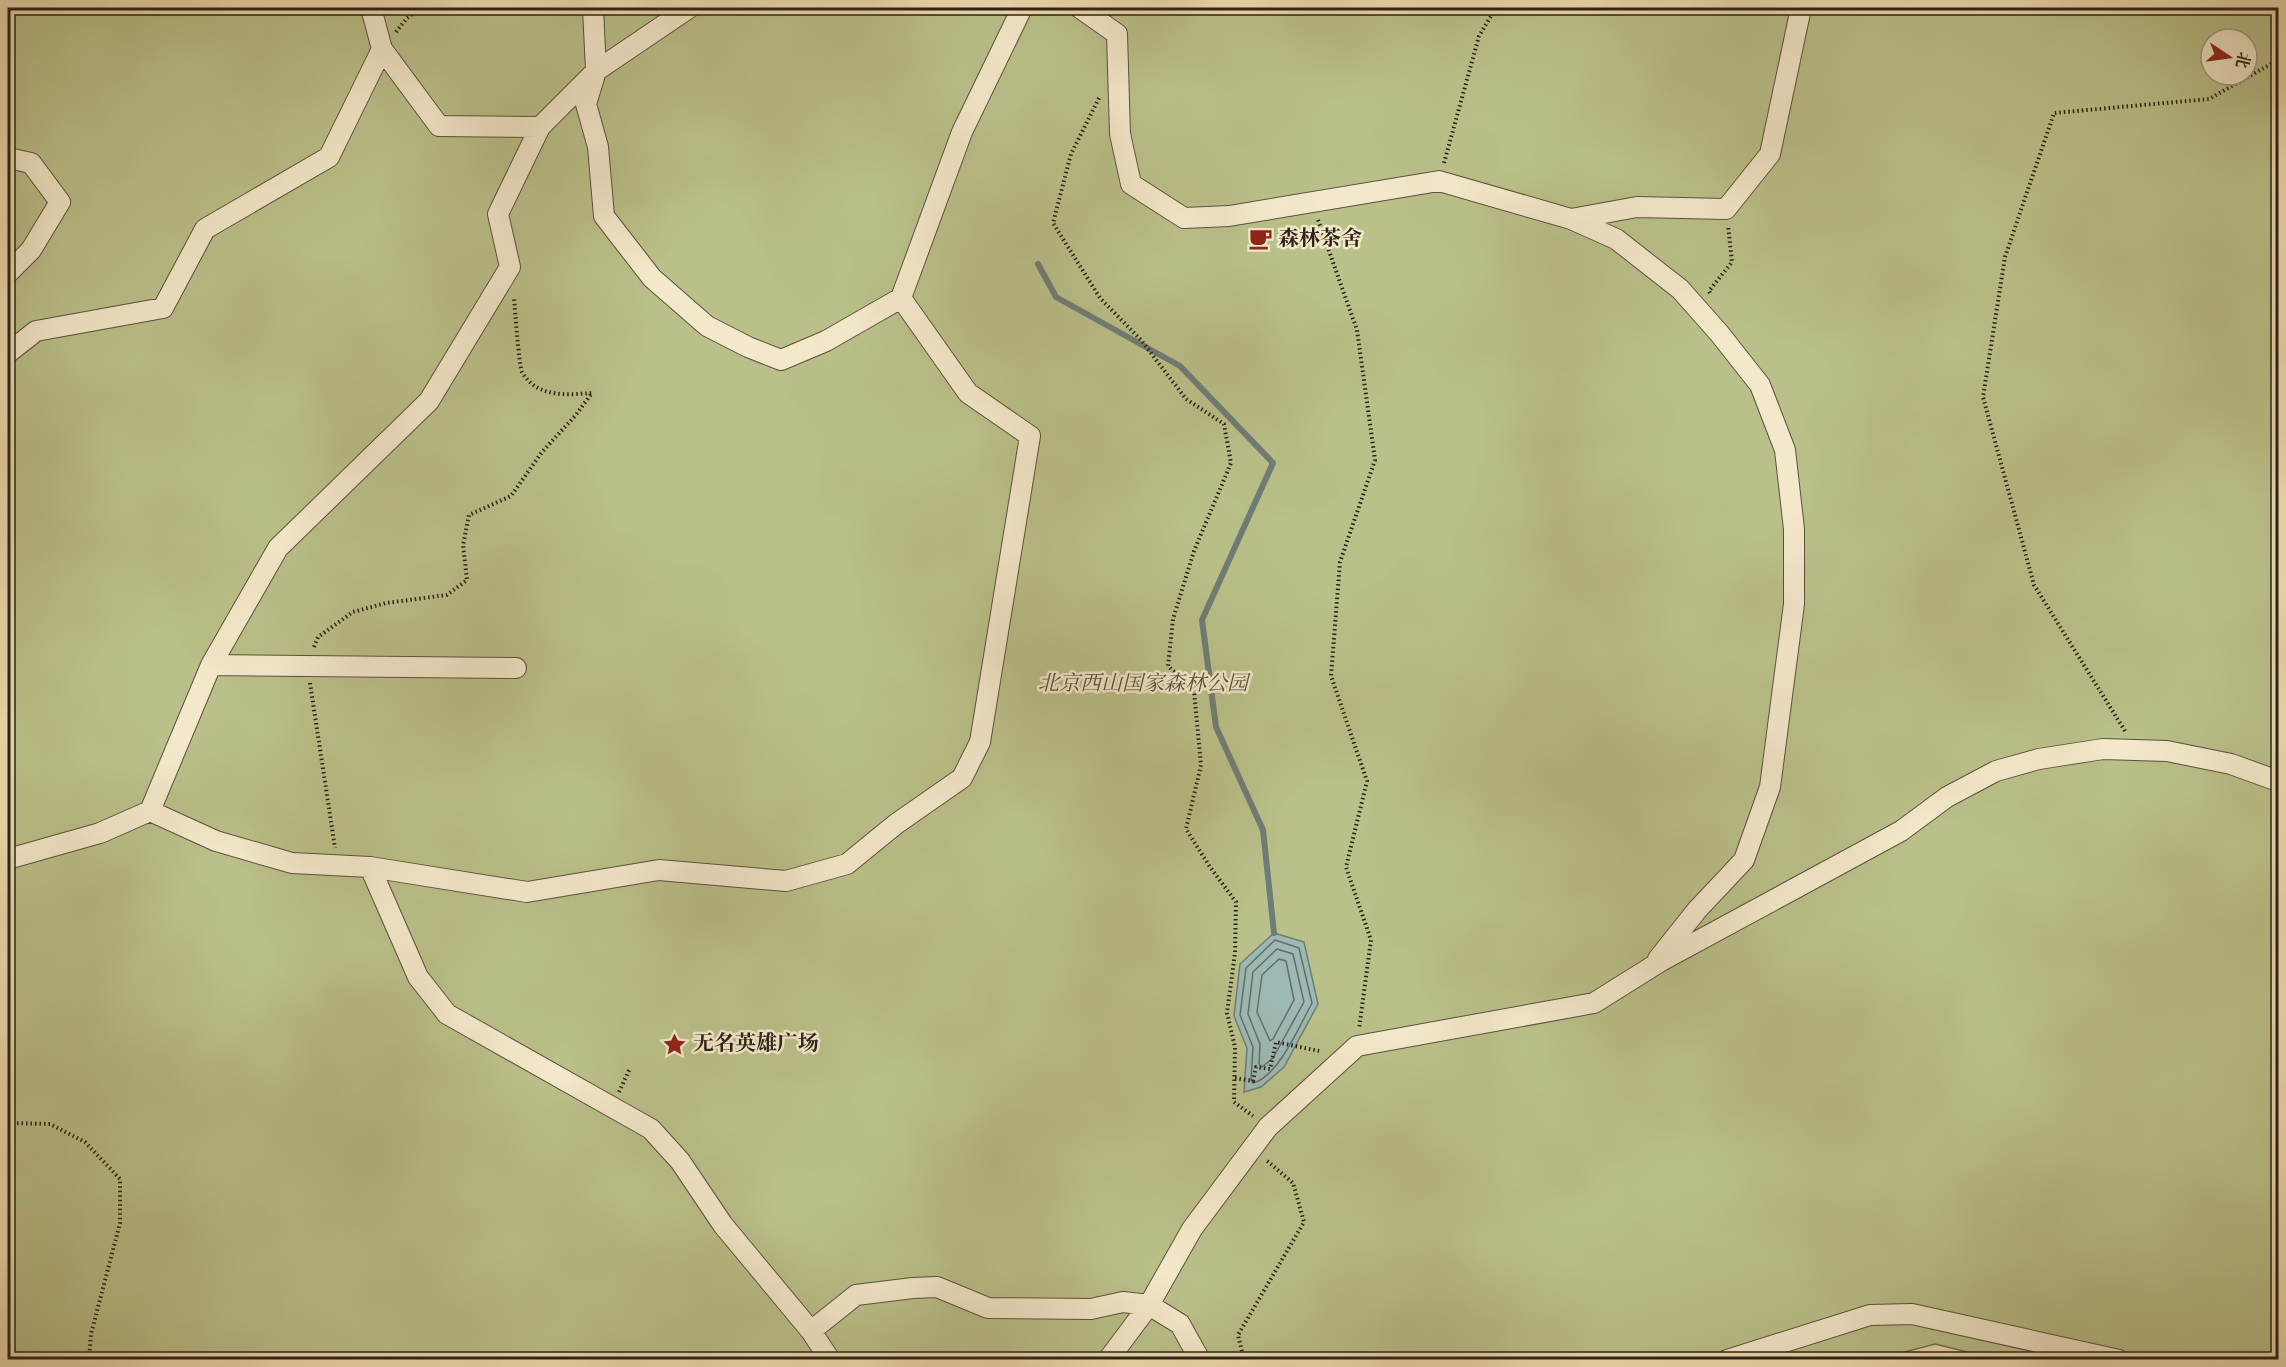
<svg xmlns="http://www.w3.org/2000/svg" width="2286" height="1367" viewBox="0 0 2286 1367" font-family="'Libre Bodoni','Noto Serif SC',serif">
<rect width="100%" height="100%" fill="#eddbae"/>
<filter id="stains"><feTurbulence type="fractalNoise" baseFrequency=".00333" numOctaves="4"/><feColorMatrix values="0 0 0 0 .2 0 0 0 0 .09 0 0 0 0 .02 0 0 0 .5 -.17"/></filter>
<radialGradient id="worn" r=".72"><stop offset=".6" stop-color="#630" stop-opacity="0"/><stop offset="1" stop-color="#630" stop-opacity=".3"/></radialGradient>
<path fill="#bac089" stroke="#727151" stroke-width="1.5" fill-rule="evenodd" d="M8,8H2278V1359L2000,1360L1935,1344L1874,1360L8,1359ZM2211,39H2247V75H2211Z"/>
<path fill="#9db9b5" stroke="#6f7d77" stroke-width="1.5" d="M1274,933L1304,942L1318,1004L1284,1067L1261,1087L1244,1092L1247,1048L1234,1016L1240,964Z"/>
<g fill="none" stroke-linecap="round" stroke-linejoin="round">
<path stroke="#646e67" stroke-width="1.5" d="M1275,940L1299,948L1312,1003C1300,1025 1278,1077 1253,1083L1251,1080L1253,1047L1240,1015L1246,968Z
M1277,949L1293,954L1304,1002L1273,1058L1262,1067L1259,1064L1260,1044L1248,1014L1253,972Z
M1279,959L1286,961L1294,1000L1273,1039L1270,1041L1257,1012L1262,975Z"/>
<path stroke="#6f7d77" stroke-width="6" d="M1038,264L1056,297L1180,366L1273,463L1202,620L1216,727L1263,830L1274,933"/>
<defs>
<path id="minor" d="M371,8L382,49
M1080,8L1117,34L1120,134L1131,184L1184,218L1229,216L1439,181L1571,219L1616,239L1680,289L1719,333L1760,385L1785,450L1794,529V604L1770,787L1744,860L1697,910L1658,959
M8,158L31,163L60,202L31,250L8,273
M1571,219L1637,207L1726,209L1770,154L1801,8
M901,298L962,132L1022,8
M8,353L36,331L163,308L205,229L329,157L382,49L439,126L540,127
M211,665L516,668
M150,811L216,841L292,863L370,867L527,892L659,870L786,881L847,864L896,824L962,778L980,742L1030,436L968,393L901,298L826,341L781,360L748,347L707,326L652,278L604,216L598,147L586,104L596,71L593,8
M8,859L100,833L150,811L211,665L278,548L429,401L510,267L498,214L540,127L596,71L689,8
M370,867L418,977L447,1014L651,1129L680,1161L723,1225L811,1331
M830,1360L811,1331L856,1295L913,1288L937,1287L988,1308L1091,1309L1123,1302L1149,1305L1192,1229L1268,1127L1357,1046L1594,1003L1661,961L1901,831L1947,797L1996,771L2039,759L2103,749L2167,751L2231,764L2278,781
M1108,1360L1149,1305L1180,1324L1200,1360
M1727,1360L1870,1315L1912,1314L2119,1360"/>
</defs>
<use href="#minor" stroke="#5c503e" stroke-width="22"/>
<path stroke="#2b2219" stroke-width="4" stroke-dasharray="1.5 3" stroke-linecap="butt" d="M396,32L407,18L421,8
M1099,98L1071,154L1053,223L1100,298L1141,340L1186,399L1224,424L1231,463L1194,551L1173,619L1168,666L1194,691L1201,765L1186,829L1210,867L1236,902L1235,953L1227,1013L1235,1047L1234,1102L1253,1116
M1444,163L1479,36L1496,8
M1318,220L1357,330L1375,460L1340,562L1331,676L1367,781L1346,867L1371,940L1359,1029
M1710,293L1709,291L1732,262L1728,225
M314,647L318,637L353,612L386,603L447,595L467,580L463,545L469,515L511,496L542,452L575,416L592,393C567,395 537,398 522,372C519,366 515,310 514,298
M310,683L335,848
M2125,731L2034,585L1983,397L2005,257L2054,113L2209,99L2278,60
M1235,1078L1253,1081L1256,1067L1270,1069L1276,1042L1319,1051
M619,1092L630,1068
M8,1123L50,1124L85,1142L120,1179V1223L91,1334L89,1360
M1244,1360L1238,1335L1304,1222L1293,1183L1265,1159"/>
<use href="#minor" stroke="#f3e8ca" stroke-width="20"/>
</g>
<defs>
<symbol id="cafe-bare" viewBox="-9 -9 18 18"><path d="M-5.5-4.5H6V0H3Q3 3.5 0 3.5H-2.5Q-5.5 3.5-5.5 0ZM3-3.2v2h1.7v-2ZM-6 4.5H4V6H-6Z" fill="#8f2418" stroke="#f3e8ca" stroke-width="2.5" paint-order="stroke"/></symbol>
<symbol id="sight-bare" viewBox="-9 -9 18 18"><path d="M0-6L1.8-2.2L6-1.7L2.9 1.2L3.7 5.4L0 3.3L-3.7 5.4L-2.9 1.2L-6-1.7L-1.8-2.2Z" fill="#8f2418" stroke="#f3e8ca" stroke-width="2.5" paint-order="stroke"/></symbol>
</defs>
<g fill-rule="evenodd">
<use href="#cafe-bare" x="1244" y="222" width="33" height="33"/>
<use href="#sight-bare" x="658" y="1028" width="33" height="33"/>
</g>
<g text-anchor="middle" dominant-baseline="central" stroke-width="5" stroke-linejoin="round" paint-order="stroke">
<g font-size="21" font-weight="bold" fill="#2b2219" stroke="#f3e8ca" text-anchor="start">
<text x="1278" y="239">森林茶舍</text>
<text x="693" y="1044">无名英雄广场</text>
</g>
<g font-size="21" font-style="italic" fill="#56513b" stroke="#f3e8ca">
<text x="1143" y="684">北京西山国家森林公园</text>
</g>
</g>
<rect width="2286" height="1367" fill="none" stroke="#eddbae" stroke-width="30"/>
<rect x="9" y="9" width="2268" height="1349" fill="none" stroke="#2b2219" stroke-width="3"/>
<rect x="15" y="15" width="2256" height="1337" fill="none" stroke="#2b2219" stroke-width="1.5"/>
<g transform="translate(2229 57) rotate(103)"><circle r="28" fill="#f3e8ca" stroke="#a39983" stroke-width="1.5"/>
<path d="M0-4.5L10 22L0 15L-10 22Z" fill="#8f2418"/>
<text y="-9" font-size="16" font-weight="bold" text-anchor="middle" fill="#2b2219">北</text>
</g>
<rect width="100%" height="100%" filter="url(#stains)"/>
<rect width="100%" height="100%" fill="url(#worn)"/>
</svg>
